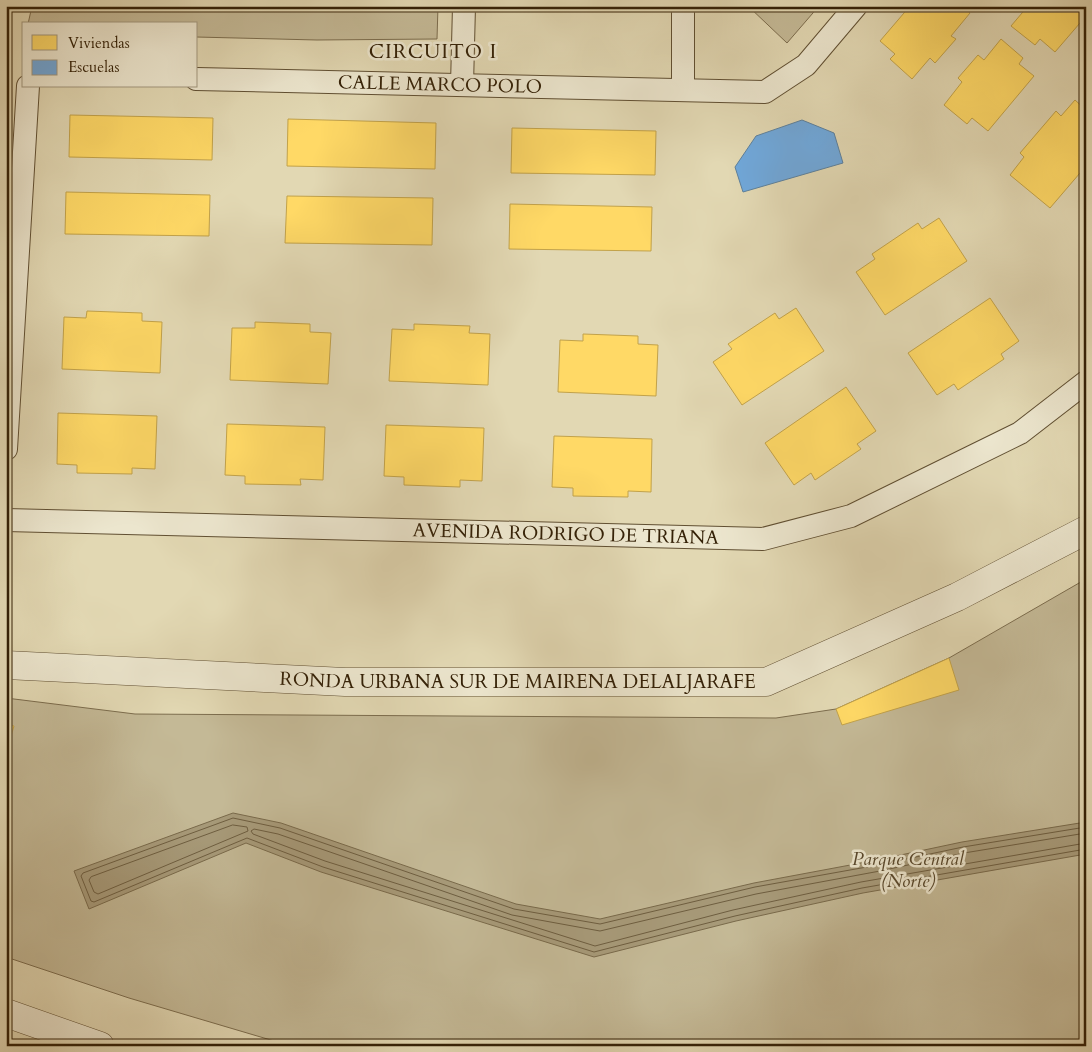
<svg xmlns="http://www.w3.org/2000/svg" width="1092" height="1052" viewBox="0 0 1092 1052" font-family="Cardo,serif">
<rect width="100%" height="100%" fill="#e2d8b3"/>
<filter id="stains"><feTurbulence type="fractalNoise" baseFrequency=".004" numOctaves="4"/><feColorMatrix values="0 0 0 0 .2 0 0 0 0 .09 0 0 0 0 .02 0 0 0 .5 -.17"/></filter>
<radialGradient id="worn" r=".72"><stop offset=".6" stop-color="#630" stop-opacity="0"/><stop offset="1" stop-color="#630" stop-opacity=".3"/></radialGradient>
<path fill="#c4b996" stroke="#7c6d4e" d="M32,6H438L437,39L317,40L196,37V24H28Z
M748,6H819L787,43Z
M1086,579V1046H291L129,998L6,957V698L135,714L776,718L836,709L949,658Z"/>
<path fill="#a79a79" stroke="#796a4b" d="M233,813L281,823L516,904L600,919L754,883L877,860L962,842L1086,822V854L863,893L736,921L594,957L321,872L246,843L89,909L74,871Z"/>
<path fill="#ffd966" stroke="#c2a24a" d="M910,6H962L970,13L951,36L956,39L935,63L930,58L912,79L890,59L895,54L880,41Z
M1028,6H1086V16L1055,52L1040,39L1035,45L1011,26Z
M1001,39L1023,58L1019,64L1034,76L988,131L972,118L967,124L944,105L962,82L958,78L978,55L984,60Z
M1075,100L1086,110V166L1050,208L1010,175L1024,157L1020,153L1056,111L1061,116Z
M70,115L213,118L212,160L69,157Z
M288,119L436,123L435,169L287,166Z
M512,128L656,131L655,175L511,173Z
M66,192L210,195L209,236L65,234Z
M287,196L433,198L432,245L285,243Z
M510,204L652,207L651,251L509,249Z
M939,218L967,261L885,315L856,272L875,259L872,254L918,223L922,229Z
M990,298L1019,341L1001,354L1004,359L958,390L954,384L937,395L908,353Z
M796,308L824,351L742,405L713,362L732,349L728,344L775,313L779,319Z
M87,311L142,313V321L162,322L160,373L62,369L64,317L86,318Z
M255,322L310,324V332L331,333L328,384L230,380L232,328H255Z
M414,324L470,326L469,333L490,334L488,385L389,381L392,329L414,330Z
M583,334L638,336V344L658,345L656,396L558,392L560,340L583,341Z
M846,387L876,431L857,444L861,449L815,480L811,473L794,485L765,443Z
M58,413L157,416L155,469L132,468V474L77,473V465L57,464Z
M227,424L325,427L323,480L300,479L301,485L245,484V476L225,475Z
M386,425L484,428L482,481L460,480V487L404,485V477L384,476Z
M554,436L652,439L651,492L628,491V497L573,496V488L552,487Z
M949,658L959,690L842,725L836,709Z
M6,724L14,726L6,753Z"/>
<path fill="#6fa8dc" stroke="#5d809c" d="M802,120L834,133L843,163L743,192L735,167L756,136Z"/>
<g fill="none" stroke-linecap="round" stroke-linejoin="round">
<path stroke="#6e5e40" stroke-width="1" d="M233,825L247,827L248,831L98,894L94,892L89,880L91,877Z
M1086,827L963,847L878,865L755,887L600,924L514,909L280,828L233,818L83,873L81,876L91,901L94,902L247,838L323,867L594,952L735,916L862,888L1086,849
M1086,833L964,853L880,871L756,894L600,931L512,915L278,834L254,829L251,831L253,834L325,861L595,946L733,910L861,882L1086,843"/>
<defs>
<g id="minor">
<path d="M683,6V90"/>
<path id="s1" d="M196,79L765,92L806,65L856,6"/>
<path d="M462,85L464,6"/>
<path d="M6,449L28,86"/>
<path id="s2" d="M6,520L763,539L851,516L1020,433L1086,382"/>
</g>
<g id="tertiary">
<path id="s3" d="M6,665L345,682H766L957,597L1086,530"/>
<path d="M6,1013L100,1046"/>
</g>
</defs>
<use href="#minor" stroke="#604f32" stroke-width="24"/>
<use href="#tertiary" stroke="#604f32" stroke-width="29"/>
<use href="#minor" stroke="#ece6ce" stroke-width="22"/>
<use href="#tertiary" stroke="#ece6ce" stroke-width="28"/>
</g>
<g text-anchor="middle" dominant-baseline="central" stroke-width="5" stroke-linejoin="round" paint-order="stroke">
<g font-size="19" fill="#342107" stroke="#ece6ce">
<text stroke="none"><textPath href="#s1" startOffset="244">CALLE MARCO POLO</textPath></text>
<text stroke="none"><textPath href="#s2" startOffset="560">AVENIDA RODRIGO DE TRIANA</textPath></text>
<text stroke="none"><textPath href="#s3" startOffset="512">RONDA URBANA SUR DE MAIRENA DELALJARAFE</textPath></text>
</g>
<g font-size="19" font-style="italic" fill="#58472b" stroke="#ece6ce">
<text x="908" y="859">Parque Central<tspan x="908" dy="22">(Norte)</tspan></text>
</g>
<g font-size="20" letter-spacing="1" fill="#342107" stroke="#ece6ce">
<text x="433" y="51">CIRCUITO I</text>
</g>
</g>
<rect width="1092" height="1052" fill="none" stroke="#e2d8b3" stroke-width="25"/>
<rect x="8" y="8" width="1077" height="1037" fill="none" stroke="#342107" stroke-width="2.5"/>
<rect x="12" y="12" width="1067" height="1027" fill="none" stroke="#342107"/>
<rect x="22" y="22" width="175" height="65" fill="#ece6ce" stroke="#a2977e"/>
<rect x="32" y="35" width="25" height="15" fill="#ffd966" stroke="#a2977e"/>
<text x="68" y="48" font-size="15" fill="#342107">Viviendas</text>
<rect x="32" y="60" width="25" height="15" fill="#6fa8dc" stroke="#a2977e"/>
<text x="68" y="72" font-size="15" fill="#342107">Escuelas</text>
<rect width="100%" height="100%" filter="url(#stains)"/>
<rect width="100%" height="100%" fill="url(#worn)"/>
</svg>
